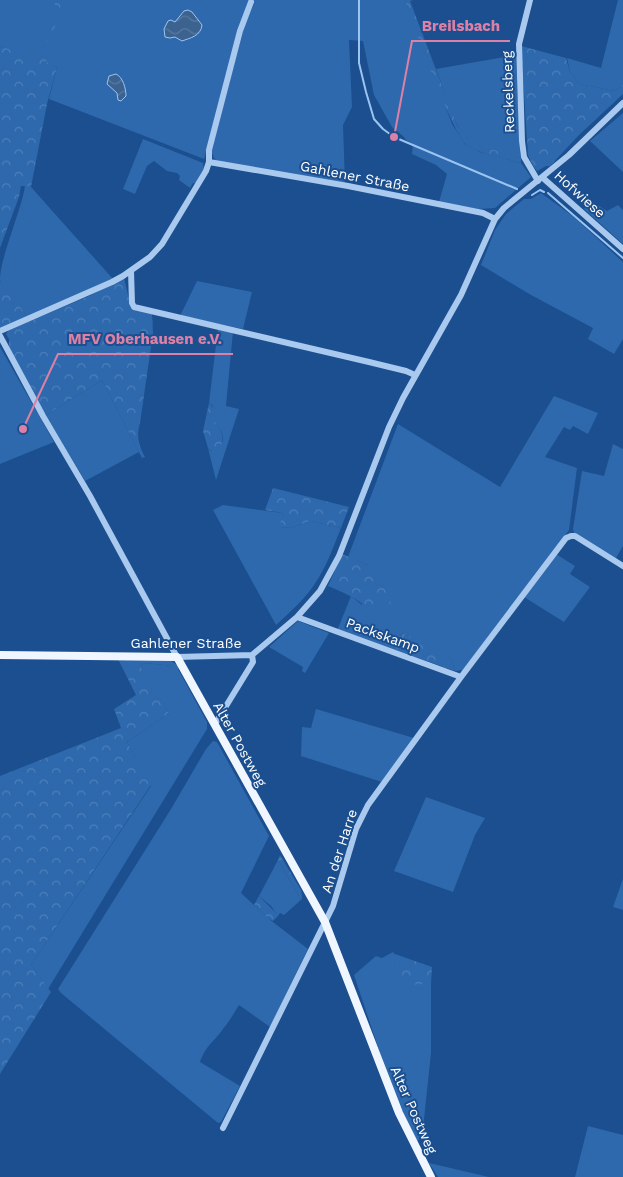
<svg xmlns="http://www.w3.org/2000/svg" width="623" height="1177" viewBox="0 0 623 1177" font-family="'Work Sans',sans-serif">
<defs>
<pattern id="forest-crowns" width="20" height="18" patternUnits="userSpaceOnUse" patternTransform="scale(1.25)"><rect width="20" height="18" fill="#2e69ad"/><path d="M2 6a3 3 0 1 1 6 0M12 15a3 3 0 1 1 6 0" fill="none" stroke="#4d80b9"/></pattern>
<pattern id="water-waves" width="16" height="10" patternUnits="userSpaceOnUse" patternTransform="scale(1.25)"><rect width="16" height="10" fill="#3c6290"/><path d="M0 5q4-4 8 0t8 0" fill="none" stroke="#597aa1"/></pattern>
</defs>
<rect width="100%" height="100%" fill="#1b4f8f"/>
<path fill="#2e69ad" d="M0,0H405L452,124L465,144L480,152L521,163L531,177L495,208L479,209L439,202L447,174L436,165L412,154L413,144L406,140L404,137L392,127L374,95L363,41L349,40L352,107L343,125L345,183L216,161L214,158L211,150L245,24L254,4L248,3L204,159L49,99L57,67L0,46Z
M618,0H623V85L614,91L580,84L570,72L567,58L601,68Z
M516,55L520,152L521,158C506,154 476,148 466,137C452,123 444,88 436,69Z
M623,113V172L590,141Z
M143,139L203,163L204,171L197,184L193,183L190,188L179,180L180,176L177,173L167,171L154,161L147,166L135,194L123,189Z
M25,186L31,187L113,279L28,317C23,310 2,287 0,280C0,257 21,212 25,186Z
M541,193L574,217L623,262V339L614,354L588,339L593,328L531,295L481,265L495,230L506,214L524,199H531Z
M591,201L607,211L618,205L623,210V244L584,209Z
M197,281L252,292L243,329L180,316Z
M218,328L233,331L226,406L239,409L216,480L208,448L211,451C222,449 226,439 220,429C219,426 216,425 215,422C213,418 214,411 213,406L209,403Z
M0,347L54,442L0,464Z
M102,380L139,452L85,481L46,415Z
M554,396L598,413L588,434L573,426L570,430L564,427L545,457L577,468L569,530L463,670L455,671L451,658L402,633L393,649L337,631L351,596L362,605L368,565L348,557L398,424L500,487Z
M613,444L623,449V546L616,558L574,533L573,529L582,471L604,476Z
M223,505L283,513L280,527L290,528L311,521L341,528C333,548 326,568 314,585C304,600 290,612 276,625L213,510Z
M556,554L575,566L570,574L590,587L564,622L524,597Z
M298,621L329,633L305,673L302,671L303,667L269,647Z
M144,663L175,666L178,669L207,722V729L48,989L31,965L151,786L127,742L169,713L139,667Z
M316,709L414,738L382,782L301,756L302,727L311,728Z
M213,741L217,742L269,836L241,893L269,919L308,949L270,1027L239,1005C234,1013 229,1022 223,1029C214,1042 206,1045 200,1062L240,1086L221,1122L218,1123L61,993L58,989L171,809L206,749Z
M426,797L485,818L475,835L453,892L394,871Z
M278,860L299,896H302V899L284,915L280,913L278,916L271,906L259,896Z
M623,879V910L613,907Z
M393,952L418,983L431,984V1053L422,1138L417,1141L413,1139L386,1071L354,975L376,956L382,958Z
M588,1126L623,1135V1177H575Z
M429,1163L489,1177H438Z"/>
<path fill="url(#forest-crowns)" d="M55,0H62L46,62L57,67L47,104L31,187L21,186L19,197L0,248V46L41,60L45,52L56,6L53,1Z
M405,0H413L410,1L457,125L467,138L481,146L521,158V163C504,158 482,155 467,145C453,136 412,22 405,0Z
M521,46L566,58L570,72L580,84L614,91L623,85V94L578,136L550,166H546L537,171L533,166L528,155Z
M124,278L131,308L152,314L153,333L140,423C136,436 139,446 145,457L142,458L102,380L46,415L9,349V339L6,334L9,330L89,296Z
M0,281L28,317L0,329Z
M209,403L215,409V422C222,430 224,436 221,447L213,452L208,448L203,431Z
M273,488L349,507L341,528L311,521L290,528L279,527L283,513L265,510Z
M342,554L368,565L384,578L391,604C376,620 364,603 350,596C343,592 335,589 328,586Z
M402,633L442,652L451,658L455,671L393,649Z
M118,659L170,660L180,667L178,669L173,666L144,663L140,666L169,713L127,742L151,785L31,965L51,992L0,1074V776L121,728L114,709L136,695Z
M280,855L301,890L302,896H299L278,860Z
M259,896L277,914L278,916L273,921L269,919L254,905Z
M395,954L432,967L431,984L405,985Z"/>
<path fill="url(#water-waves)" stroke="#9cc4f0" d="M188,10L192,12L202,25C201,36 190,38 182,41L175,37L170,38L165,37L164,29L168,21L171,20L175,22L184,11Z
M116,74C123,77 126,89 126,96L121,101L118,100L117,93L107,84L109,76Z"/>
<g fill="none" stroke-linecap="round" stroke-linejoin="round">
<path stroke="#9cc4f0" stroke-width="2" d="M359,0V63L366,92L374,119L383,129L394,137L517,189
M548,193L623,258
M532,195L540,190L544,192"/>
<path stroke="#a9c9ee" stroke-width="6" d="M530,0L519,44L522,141L524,157L538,181
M209,162L348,186L483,213L495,219
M543,178L623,249
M131,271L132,303L134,307L369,362L406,371L415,375
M0,331L112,282L123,276L150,257L162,244L206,171L209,162V150L240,31L251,2
M0,336L43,416L90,496L177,657L252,655L297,617L320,591L339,556L389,427L403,398L461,295L495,219L504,208L569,155L623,103
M297,617L461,677
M215,724L253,662L252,655
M223,1128L333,906L356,829L368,805L461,677L566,538L571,536H575L623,566"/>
<path stroke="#f0f6ff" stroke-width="8" d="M0,655L177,657L325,922L399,1113L431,1177"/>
</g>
<g text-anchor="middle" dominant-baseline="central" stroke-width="4" stroke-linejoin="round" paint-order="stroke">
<g font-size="14" fill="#fff" stroke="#1b4f8f">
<text transform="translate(508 92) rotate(-92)">Reckelsberg</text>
<text transform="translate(355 176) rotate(11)">Gahlener Straße</text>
<text transform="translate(580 194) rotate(42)">Hofwiese</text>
<text transform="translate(383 635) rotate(20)">Packskamp</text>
<text x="186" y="643">Gahlener Straße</text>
<text transform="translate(240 744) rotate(61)">Alter Postweg</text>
<text transform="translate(339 851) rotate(-72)">An der Harre</text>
<text transform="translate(414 1110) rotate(66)">Alter Postweg</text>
</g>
</g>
<path fill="none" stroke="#dd80a5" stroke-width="2" d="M394 137L412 41H510M23 429L58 354H233"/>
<g fill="#dd80a5" stroke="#1b4f8f" stroke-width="2">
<circle cx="394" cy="137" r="5"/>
<circle cx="23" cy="429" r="5"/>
</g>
<g font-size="15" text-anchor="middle" font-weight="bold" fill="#dd80a5" stroke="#1b4f8f" stroke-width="4" stroke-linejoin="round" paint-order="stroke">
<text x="461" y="31">Breilsbach</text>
<text x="145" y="344">MFV Oberhausen e.V.</text>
</g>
</svg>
